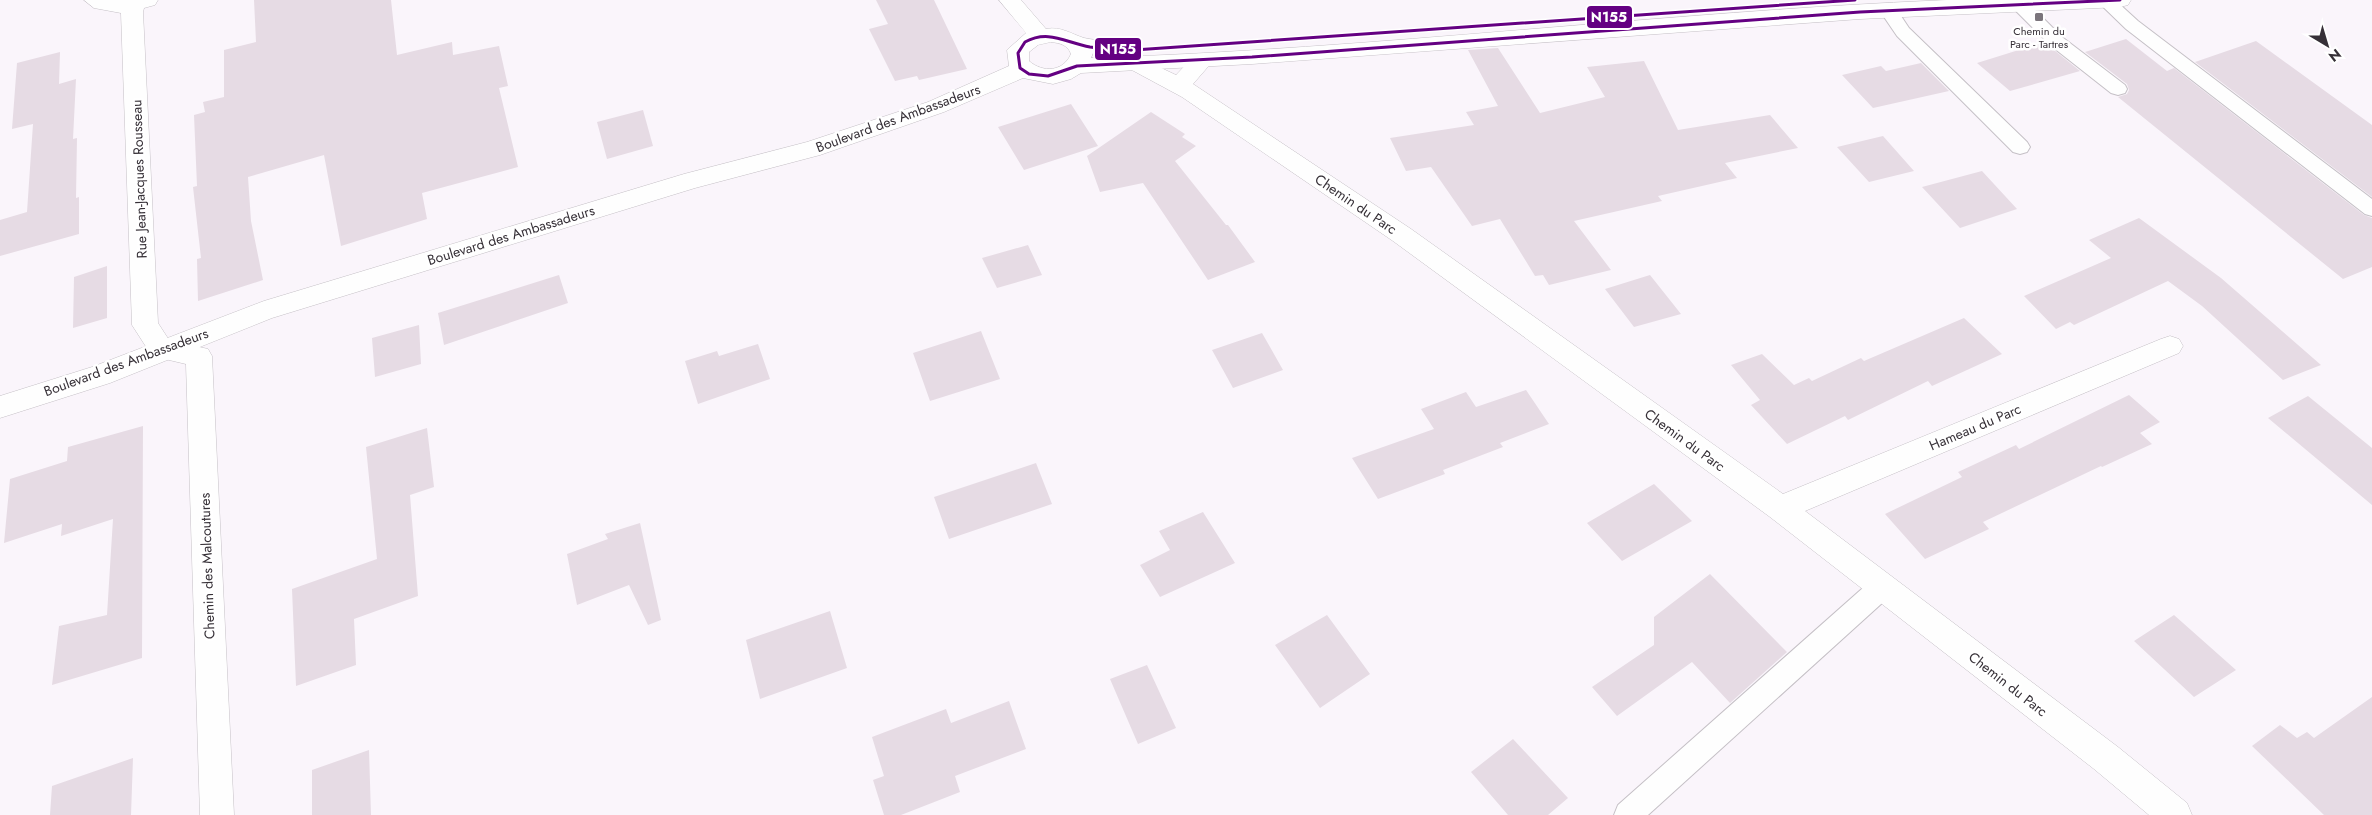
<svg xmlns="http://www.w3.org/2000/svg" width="2372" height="815" viewBox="0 0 2372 815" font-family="Jost,sans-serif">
<rect width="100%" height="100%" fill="#faf5fb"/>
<path fill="#e6dbe4" d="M254,0H391L397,55L452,42L453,55L499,46L508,86L499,88L518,167L422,193L427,219L341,246L324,155L248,177L251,221L263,280L198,301L197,259L201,258L193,187L197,186L194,115L205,112L203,102L224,97V50L256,42Z
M876,0H934L967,69L919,80L917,76L895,81L869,29L888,24Z
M2126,39L2167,71L2174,68L2364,215L2372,218V267L2343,279L2118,97L2127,94L2129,90L2127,84L2085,52Z
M2256,41L2372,125V197L2195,62Z
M2044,42L2080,71L2010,91L1977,63Z
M1498,48L1540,113L1605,97L1587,67L1644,61L1678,130L1770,115L1798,148L1725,163L1737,178L1658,196L1662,201L1574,221L1611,270L1549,285L1543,275L1535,276L1500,219L1472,226L1431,167L1406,171L1390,138L1474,125L1466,112L1498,106L1468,50Z
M60,52L59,84L76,79L73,139L77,138L76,198L79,197V234L0,256V220L27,212L33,124L12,129L17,63Z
M1921,63L1949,91L1873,108L1842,75L1881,66L1886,71Z
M1071,104L1098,146L1024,170L998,127Z
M643,110L653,146L607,159L597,122Z
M1151,112L1185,134L1182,137L1196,146L1175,161L1226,225H1228L1255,262L1208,280L1143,183L1100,192L1087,156Z
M1883,136L1914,171L1869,182L1837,147Z
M1982,171L2017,209L1960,228L1922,187Z
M2139,218L2221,278L2321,365L2283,380L2202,306L2168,281L2074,325L2070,322L2056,329L2024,296L2111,258L2089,240Z
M1028,245L1042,275L997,288L982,258Z
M107,266V318L73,328L74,277Z
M559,275L568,303L444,345L438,313Z
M1650,275L1681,314L1634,327L1605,289Z
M1964,318L2002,354L1932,386L1928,381L1848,420L1845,416L1787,444L1751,405L1760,400L1731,365L1762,354L1794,385L1809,378L1812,381L1861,358L1864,361Z
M419,325L421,364L375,377L372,338Z
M981,331L1000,379L930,401L913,353Z
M1262,333L1283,370L1233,388L1212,350Z
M758,344L770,379L698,404L685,361L717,351L719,356Z
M1526,390L1549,424L1500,443L1503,447L1443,470L1445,474L1378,499L1352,458L1434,429L1421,409L1466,392L1476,407Z
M2129,395L2160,422L2140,433L2152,444L2102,467L2101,466L1983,522L1989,529L1925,559L1885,514L1962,477L1958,472L2016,445L2019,449Z
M2308,396L2372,448V505L2268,418Z
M143,426L142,658L52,685L59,626L107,615L113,519L61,536L62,524L4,543L10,479L67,461L68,447Z
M427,428L434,487L410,495L418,596L354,619L356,665L296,686L292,589L377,559L366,447Z
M1036,463L1052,504L949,539L934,497Z
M1654,484L1692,521L1622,561L1587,523Z
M1203,512L1235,563L1160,597L1140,565L1170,550L1159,531Z
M640,523L661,620L648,625L629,585L577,605L567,554L608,539L605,534Z
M1710,574L1787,652L1730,703L1692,662L1617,716L1592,687L1654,645V617Z
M830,611L847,668L760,699L746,640Z
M1327,615L1370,674L1320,708L1275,645Z
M2174,615L2236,670L2194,697L2134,641Z
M1147,665L1176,728L1138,744L1110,679Z
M2372,697V815H2324L2252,746L2280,725L2297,738L2307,732L2314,738Z
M1009,701L1026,749L955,776L960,792L901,815H884L873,780L884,776L872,737L946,709L951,723Z
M1513,739L1568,798L1548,815H1508L1471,772Z
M369,750L371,815H312V770Z
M133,758L131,815H50L52,786Z"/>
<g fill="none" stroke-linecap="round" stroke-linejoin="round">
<defs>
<path id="lane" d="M2010,0H2025L2062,37L2125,85L2127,89L2125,93L2118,95L2111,93L2050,45L2011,6Z
M2096,0H2115L2138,21L2372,199V216L2365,214L2126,29Z
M1889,5L1895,7L1909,28L2027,142L2030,147L2027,152L2020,154L2013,152L1897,36L1880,11L1883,7Z
M1882,576L1891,579L1894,587L1891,595L1648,815H1614L1618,805L1873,579Z"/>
<path id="street" d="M84,0H158L155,5L144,8L143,12L158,323L169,340L208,349L212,356L234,815H200L186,364L152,356L132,325L121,13L94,8Z
M1202,54L1210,56L1213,61L1193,84L1411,229L1783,494L2161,339L2170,336L2179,339L2183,346L2179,353L1805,511L2118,747L2187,803L2192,815H2149L2094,769L1770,517L1393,241L1182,97L1130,69L1127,64L1130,59L1138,57L1176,75L1194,56Z"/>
<path id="secondary" d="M999,0H1021L1046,29C1061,26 1071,34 1084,38C1101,42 1119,39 1136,44L1139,49L1136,54L1128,56L1093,53L1091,58C1377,49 1662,12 1947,0C2008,0 2070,0 2131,0L2128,5L2120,7L1860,19L1252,64L1081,73L1071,79L1053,84L1023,78L944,112L820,155L695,188L272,318L110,383L0,418V396L92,367L264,301L684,174L807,142L928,102L1009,66L1007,50L1026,33ZM1051,42C1060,43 1068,45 1071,54C1063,72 1043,73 1029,61V52L1038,45Z"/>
</defs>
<use href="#lane" stroke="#c5c0c6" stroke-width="2"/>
<use href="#street" stroke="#c5c0c6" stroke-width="1"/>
<use href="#secondary" stroke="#c5c0c6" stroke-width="1"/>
<use href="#lane" fill="#fefefe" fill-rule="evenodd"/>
<use href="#street" fill="#fefefe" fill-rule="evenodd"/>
<use href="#secondary" fill="#fefefe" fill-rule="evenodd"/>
<defs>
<path id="bus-1" d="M1855,0L1134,50C1119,49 1105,49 1090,47C1066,43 1049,29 1025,42L1018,53L1020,68L1029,74L1048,76L1077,66L1252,57L1860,12L2120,0"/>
</defs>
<use href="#bus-1" stroke="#fff" stroke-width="6"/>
<use href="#bus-1" stroke="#640082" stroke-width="3"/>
</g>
<rect fill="#7b757c" stroke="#fff" stroke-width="2" x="2034" y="12" width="10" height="10" rx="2.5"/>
<g text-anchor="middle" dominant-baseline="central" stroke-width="5" stroke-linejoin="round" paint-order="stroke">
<g font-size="11" fill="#363037" stroke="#fff">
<text x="2039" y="31">Chemin du<tspan x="2039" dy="13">Parc - Tartres</tspan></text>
</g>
<g font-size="14" fill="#363037" stroke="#fff">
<text transform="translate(898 118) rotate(-20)">Boulevard des Ambassadeurs</text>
<text transform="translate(139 179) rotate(-92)">Rue Jean-Jacques Rousseau</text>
<text transform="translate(1356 204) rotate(34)">Chemin du Parc</text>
<text transform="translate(511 235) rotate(-17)">Boulevard des Ambassadeurs</text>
<text transform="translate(126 362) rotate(-20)">Boulevard des Ambassadeurs</text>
<text transform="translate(1975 427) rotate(-23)">Hameau du Parc</text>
<text transform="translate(1685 440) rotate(36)">Chemin du Parc</text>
<text transform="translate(207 566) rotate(-92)">Chemin des Malcoutures</text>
<text transform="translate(2008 684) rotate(38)">Chemin du Parc</text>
</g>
</g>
<g stroke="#fff" stroke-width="2">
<rect x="1586" y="5" width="47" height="24" rx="5" fill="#640082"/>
<rect x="1094" y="37" width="48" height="24" rx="5" fill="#640082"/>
</g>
<g font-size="14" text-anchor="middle" font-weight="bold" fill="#fff">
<text x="1609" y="22">N155</text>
<text x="1118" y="54">N155</text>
</g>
<g transform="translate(2327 45) rotate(142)" stroke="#ffffff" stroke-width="4" paint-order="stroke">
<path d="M0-4L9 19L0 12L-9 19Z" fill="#363037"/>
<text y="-8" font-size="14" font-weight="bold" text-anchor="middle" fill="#363037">N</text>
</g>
</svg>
